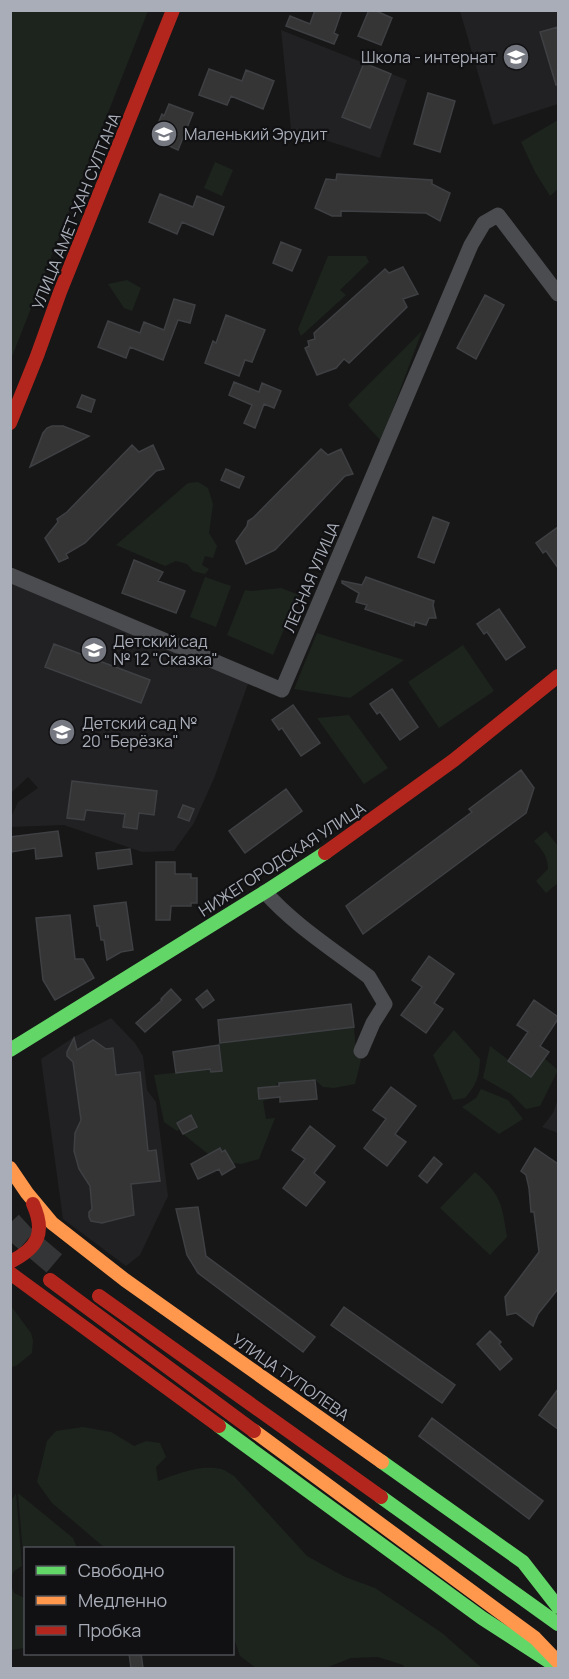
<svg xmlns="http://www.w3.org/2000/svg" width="569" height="1679" viewBox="0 0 569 1679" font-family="Manrope,sans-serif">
<rect width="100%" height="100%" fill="#171717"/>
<path fill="#212123" d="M460,11H558V104L493,125Z
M281,30L407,80L380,158L291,129Z
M11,580L249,681L215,776L194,823L174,851L142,852L64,825L11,827V817L18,802L38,788L28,777L11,793Z
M111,1018L135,1043L143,1056L147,1090L156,1102L168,1196L140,1255L126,1266L63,1219L41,1059L74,1037Z
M558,1099V1133L542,1127L553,1113Z"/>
<path fill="#1d241e" d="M11,10L148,11L11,359L10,11Z
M558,120V189L550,196L535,172L521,142Z
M215,162L233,170L222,196L204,188Z
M328,256H366L369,262L340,290L346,295L301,336L298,329Z
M127,280L141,288L132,311L124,308L108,284Z
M422,331L381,441L348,405Z
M198,482L208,488L213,504L209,533L217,546L213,558L205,556L202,565L209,569L205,574L193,571L187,564L176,561L165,566L116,545L188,483Z
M205,577L231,586L216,627L190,617Z
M281,588L299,595L273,655L227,635L245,590L251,591Z
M317,633L404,660L350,698L294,689Z
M463,645L494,691L439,728L408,682Z
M349,715L388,768L364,784L317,718Z
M546,831L558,846V883L546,893L536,881L548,869C548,856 542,850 534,841Z
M354,1027L356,1052L361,1060L355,1084L334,1088L323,1087L315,1080L279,1083L274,1086L258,1088L259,1099L275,1097L263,1101L266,1119L275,1118L259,1159L241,1164L235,1163L233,1164L225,1150L222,1152L220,1148L213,1152L215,1155L212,1157L183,1134L191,1116L177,1123L180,1129L177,1131L164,1122L154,1075L210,1069L211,1072L222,1071L218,1043Z
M454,1030L480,1059C479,1077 477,1084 465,1098L453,1100L433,1055Z
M490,1046L531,1077L544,1058L558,1070L540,1106L526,1109L511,1094L483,1078Z
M481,1089L508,1100L523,1119L499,1134L462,1107L476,1098Z
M475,1172C501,1195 502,1203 507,1237L490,1255L440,1208Z
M11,1306L31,1333L33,1340L32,1353L16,1366L11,1367Z
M83,1427L111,1432L134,1446L146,1441L160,1443L166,1457L156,1467L158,1481C176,1474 201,1464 221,1469C226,1470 230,1474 234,1476L307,1556L345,1577L375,1588L442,1633L482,1668H405L403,1665L378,1657L351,1658L326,1668H256L240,1656L233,1636L232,1548H105L52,1503L37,1482L47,1441L56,1431Z
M16,1493L22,1566L14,1571L11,1577V1501Z
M18,1493L73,1538L77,1548H26L25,1566H24Z
M11,1585L14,1593L25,1598V1648L11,1650Z"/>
<path fill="#353536" stroke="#3f4043" stroke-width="1.5" d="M315,10H342L334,33L338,35L334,44L286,26L290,16L310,24Z
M369,10H374L392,18L381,45L358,36Z
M558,27V84L556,85L540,32Z
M364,63L391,74L370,128L342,117Z
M209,69L242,81L246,70L274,81L263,109L231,96L227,105L199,95Z
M428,93L455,101L440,152L414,144Z
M169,104L193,113L178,150L152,138L162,114L164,116Z
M337,174L432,180V184L450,193L440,221L426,213L341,211V216H332L315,208L326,179L336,180Z
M160,194L193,207L197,196L224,207L213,235L182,222L177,234L149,222Z
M281,242L301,250L292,271L273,263Z
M403,267L418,294L403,299L407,307L349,363L344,359L336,368L317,375L305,348L309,346L308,341L315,339L314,333L385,269L389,273Z
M485,295L504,305L476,359L457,348Z
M174,299L195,305L190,323L178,320L163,360L130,347L126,358L98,347L108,321L140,333L144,322L164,330Z
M226,315L265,330L252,362L245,360L239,376L205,363L213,341L216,343Z
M234,382L259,392L262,383L281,391L274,408L264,404L255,428L244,423L252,405L229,395Z
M82,395L95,400L91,412L77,407Z
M52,426H63L89,436L30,467L43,433L47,428Z
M132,445L139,452L153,445L164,469L156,471L85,543L66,554L68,558L59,562L45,538L58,522L57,519L67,512Z
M321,449L328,455L341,449L353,474L345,476L275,550L246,564L236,541L247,526L248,521L253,518Z
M226,469L244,477L239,488L221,480Z
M433,517L449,523L434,563L418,557Z
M558,527V568L546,551L543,553L536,543Z
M134,560L163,572L158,581L185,591L176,613L122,593Z
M366,577L434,601L433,605L436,618H429L426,625L415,622L414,626L365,609L367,605L356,602L359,593L342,583V581L362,585Z
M499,609L525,647L506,660L487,632L484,634L477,624Z
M54,644L150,680L141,703L45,667Z
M392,689L418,727L400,740L380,712L377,714L370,704Z
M293,705L320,743L301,756L282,728L279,730L272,720Z
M521,770L534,788L526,813L363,934L346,906L472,812L469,809Z
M72,781L157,791L154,815L139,813L137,829L123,827L125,814L86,810L84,820L67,818Z
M286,789L302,811L245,853L229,831Z
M183,805L194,809L189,821L178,817Z
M58,831L62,856L36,859L35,848L10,852V837Z
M130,849L132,864L98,869L96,853Z
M156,862H175V874H191V878H197V903H191V906H171L170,920H156Z
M126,902L133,950L121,952L107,960L104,940H101L99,926H97L94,906Z
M70,915L75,959H83L94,978L55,1000L43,980L36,918Z
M429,956L454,974L434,1003L443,1009L426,1033L401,1015L422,987L412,980Z
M171,989L181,1000L145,1032L136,1023L162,1000L161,999Z
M207,990L214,1000L203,1008L196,999Z
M534,1000L558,1017V1019L540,1046L549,1052L531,1077L508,1061L528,1032L517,1025Z
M351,1004L354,1027L220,1043L218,1020Z
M74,1038L77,1050L93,1040L106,1049L113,1048L116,1075L140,1072L148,1151L156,1150L160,1181L131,1184L134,1215L102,1223L91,1221L89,1217V1212L92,1209L90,1186L79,1169L74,1151L75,1133L81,1120L73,1062L67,1056V1052Z
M219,1045L222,1071L211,1072L210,1069L176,1073L173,1052Z
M315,1080L317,1099L280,1102V1097L259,1099L258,1088L279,1086V1083Z
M391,1087L416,1106L395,1134L406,1142L387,1166L364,1148L386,1119L373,1110Z
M191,1115L197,1127L183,1134L177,1123Z
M310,1126L335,1146L314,1173L325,1182L306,1206L283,1188L305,1159L292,1150Z
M220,1148L222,1152L225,1150L235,1167L222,1175L219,1169L198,1179L191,1164Z
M535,1148L558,1164V1289L538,1314L533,1326L516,1313L507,1315L505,1297L539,1252L534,1212H531L529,1188L526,1175L521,1171Z
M434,1157L442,1164L427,1183L419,1176Z
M198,1207L206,1256L315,1337L303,1352L198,1273L187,1255L176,1209Z
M344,1307L455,1385L442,1403L331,1325Z
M490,1331L501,1342L499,1344L512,1359L500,1370L477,1344Z
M558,1389V1429L539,1415Z
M432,1418L543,1501L529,1519L419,1436Z
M129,1653H141L143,1668H131Z"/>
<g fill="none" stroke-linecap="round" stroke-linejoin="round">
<path stroke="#343537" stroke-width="24" stroke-dasharray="24 12" stroke-linecap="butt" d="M10,1223L22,1236L61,1269"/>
<path stroke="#4b4c50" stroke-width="15" d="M10,575L282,690L471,245L484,223L498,215L558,294
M265,892C294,925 334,950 369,977L385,1004L373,1023L361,1051"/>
<path stroke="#63d668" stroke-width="14" d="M10,1050L265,892L325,853
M219,1426L482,1618L550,1662
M382,1462L523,1562L558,1607
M381,1497L558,1624"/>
<path stroke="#ff974d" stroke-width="14" d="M10,1168L27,1193L52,1223L125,1280L382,1462
M254,1431L535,1638L558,1662"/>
<path stroke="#b3261e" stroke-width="14" d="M10,423L37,356L60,292L173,10
M325,853L454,760L558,676
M10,1262C38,1248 46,1233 33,1204
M10,1273L219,1426
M50,1280L254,1431
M99,1296L381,1497"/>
</g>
<defs>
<symbol id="school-disc" viewBox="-11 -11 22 22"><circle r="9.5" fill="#757880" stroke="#111113"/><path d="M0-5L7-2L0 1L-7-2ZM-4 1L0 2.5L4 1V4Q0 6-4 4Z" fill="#fff"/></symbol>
</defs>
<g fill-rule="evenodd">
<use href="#school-disc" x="501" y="42" width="30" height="30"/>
<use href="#school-disc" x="149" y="119" width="30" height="30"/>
<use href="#school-disc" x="79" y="635" width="30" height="30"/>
<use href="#school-disc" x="47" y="717" width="30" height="30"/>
</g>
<g text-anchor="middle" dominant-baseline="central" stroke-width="4.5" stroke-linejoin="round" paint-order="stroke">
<g font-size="16" fill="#a8adb8" stroke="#111113" text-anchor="start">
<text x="496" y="57" text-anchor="end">Школа - интернат</text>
<text x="184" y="134">Маленький Эрудит</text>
<text x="113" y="641">Детский сад<tspan x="113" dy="18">№ 12 "Сказка"</tspan></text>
<text x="82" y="723">Детский сад №<tspan x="82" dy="18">20 "Берёзка"</tspan></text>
</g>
<g font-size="16" fill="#a8adb8" stroke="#111113">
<text transform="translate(76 211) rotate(-68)">УЛИЦА АМЕТ-ХАН СУЛТАНА</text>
<text transform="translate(311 577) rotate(-67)">ЛЕСНАЯ УЛИЦА</text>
<text transform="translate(282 859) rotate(-33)">НИЖЕГОРОДСКАЯ УЛИЦА</text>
<text transform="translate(291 1377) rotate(35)">УЛИЦА ТУПОЛЕВА</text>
</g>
</g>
<rect width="569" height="1679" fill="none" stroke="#a8adb8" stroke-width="24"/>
<rect x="24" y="1547" width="210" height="108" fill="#111113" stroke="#4d4f55" stroke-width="1.5"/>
<rect x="36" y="1566" width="30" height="9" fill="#63d668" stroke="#4d4f55" stroke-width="1.5"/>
<text x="78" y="1577" font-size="18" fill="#a8adb8">Свободно</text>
<rect x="36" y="1596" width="30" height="9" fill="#ff974d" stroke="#4d4f55" stroke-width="1.5"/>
<text x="78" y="1607" font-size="18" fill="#a8adb8">Медленно</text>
<rect x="36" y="1626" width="30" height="9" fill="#b3261e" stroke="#4d4f55" stroke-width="1.5"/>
<text x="78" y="1637" font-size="18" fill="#a8adb8">Пробка</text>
</svg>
